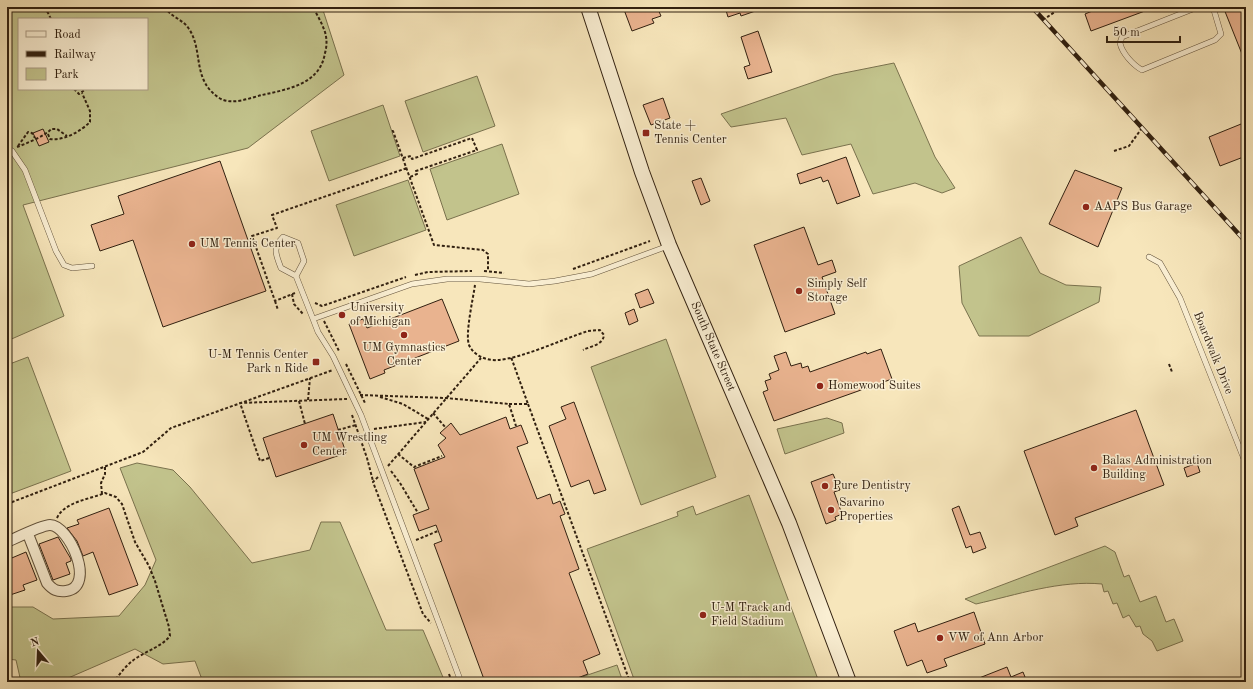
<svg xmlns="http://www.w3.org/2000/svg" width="1253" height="689" viewBox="0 0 1253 689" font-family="'Old Standard TT',serif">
<rect width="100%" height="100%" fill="#f7e6bb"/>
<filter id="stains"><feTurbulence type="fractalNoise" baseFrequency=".005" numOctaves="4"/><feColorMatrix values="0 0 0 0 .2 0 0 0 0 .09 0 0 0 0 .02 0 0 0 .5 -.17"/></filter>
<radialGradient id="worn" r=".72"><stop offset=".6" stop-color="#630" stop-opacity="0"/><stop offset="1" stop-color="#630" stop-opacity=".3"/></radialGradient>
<path fill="#c2c38c" stroke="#7a724e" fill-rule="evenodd" d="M7,7H322L344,75L248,148L23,205L64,316L7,341ZM19,19H147V89H19Z
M894,63L935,157L955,188L942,193L915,183L873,194L851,144L802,155L786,118L731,127L721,114L834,75Z
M477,76L495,126L423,152L405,101Z
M383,105L400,156L329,181L311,131Z
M502,144L519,194L447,220L430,169Z
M408,180L426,230L354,256L336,205Z
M1021,237L1040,273L1066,285L1101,287L1099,302L1029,336H979L962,303L959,266Z
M666,339L716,477L641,505L591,367Z
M28,357L71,471L7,495V365Z
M827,418L842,423L844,433L785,454L777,429Z
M137,463L173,470L190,487L252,563L310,550L321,522H340L386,630H423L445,682H203L195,661L163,664L135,649L59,682H21L16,660L7,659V607H33L53,619L119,616L145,585L156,560L120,468Z
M749,495L819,682H635L587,549L678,516L677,512L693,506L696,515Z
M1105,546L1115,552L1124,577L1129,575L1140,602L1156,596L1166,622L1174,619L1183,641L1157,651L1152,641L1143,634L1140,626L1136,627L1129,615L1123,618L1117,603L1113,604L1108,591L1104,592L1102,584C1060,580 1016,595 976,604L965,599Z
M617,665L623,682H567Z"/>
<path fill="#e9b38f" stroke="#312010" d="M623,7H657L661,16L652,19L654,23L632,31Z
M725,7H764V8L741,16L740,13L728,17Z
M1102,7H1152L1153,8L1091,31L1085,14Z
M1228,7H1246V64L1224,9Z
M758,31L772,72L748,79L744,67L750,65L741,37Z
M663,98L670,118L651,125L643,105Z
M1246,122V156L1220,166L1209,137Z
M43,129L49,142L39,146L33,133Z
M846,157L860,196L837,204L828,180L823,182L821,177L800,184L797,174Z
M220,161L266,291L163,327L133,240L100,251L91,225L124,214L118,196Z
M1075,170L1122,188L1098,247L1049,224Z
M701,178L710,201L701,205L692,181Z
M804,227L818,265L832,260L836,272L822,277L835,314L785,332L754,245Z
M648,289L654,303L640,308L635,294Z
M442,299L459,341L384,370L385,373L370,379L349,324L363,319L367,328Z
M634,309L638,321L629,325L625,313Z
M881,349L892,379L774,421L763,392L768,390L765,381L771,379L769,374L779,370L774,356L786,352L791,366L801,363L802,368L808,366L810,372L866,352L867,354Z
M574,402L606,490L594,494L589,480L571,487L549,426L566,419L561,407Z
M1136,410L1164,485L1075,518L1078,526L1055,535L1024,451Z
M333,414L346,453L276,477L263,438Z
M506,417L510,429L521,425L528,443L517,447L537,499L550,494L553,504L560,501L565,514L560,516L579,569L569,573L600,654L583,661L588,674L567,682H485L434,544L442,541L436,525L419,531L413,515L429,509L414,469L445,457L438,445L446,438L440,433L451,423L460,435Z
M1197,463L1200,472L1187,477L1184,468Z
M833,474L840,490L834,492L842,514L835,517L836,520L826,524L811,482Z
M959,506L970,535L980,532L986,548L973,553L971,546L966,548L952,509Z
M109,508L138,585L109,595L93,552L83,556L77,541L67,528L79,524L77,520Z
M58,537L71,559V561L66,563L70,574L53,580L39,544Z
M26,552L37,580L23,585L25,590L7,596V560Z
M974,612L985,644L944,659L947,666L927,673L922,660L907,666L894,631L915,623L918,632Z
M1007,667L1011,677L1023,672L1027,682H969Z"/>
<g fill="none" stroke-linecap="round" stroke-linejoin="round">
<defs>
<path id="service" d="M1198,7L1122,37L1120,43C1122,53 1133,65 1142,70L1215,40L1221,34L1213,7
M12,151L25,170L56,251L64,265L72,268L92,266
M1149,257L1160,263L1180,298L1246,464
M296,276L281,268C276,255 272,248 283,237L298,243L304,261L296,276L313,319
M461,682L361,415L333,356L318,332L313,319L412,284L447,279H480L529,284L555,281L592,274L668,246"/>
<path id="minor" d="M7,542C16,538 42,525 50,525C69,525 97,587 66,591C57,592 53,590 47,583L28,534"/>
<g id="secondary">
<path id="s1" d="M588,7L642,172L669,245L789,523L849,682"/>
</g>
</defs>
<use href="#service" stroke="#62523b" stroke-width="6"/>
<use href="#minor" stroke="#62523b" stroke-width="12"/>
<use href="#secondary" stroke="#312010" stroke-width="16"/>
<path stroke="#312010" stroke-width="2" stroke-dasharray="3 2" stroke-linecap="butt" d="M45,7L51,19
M165,7C170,17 183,19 189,29C204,51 191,81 221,99C233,105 250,98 262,95C289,89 320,84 325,53C327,46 327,39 325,32C322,23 317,15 313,7
M1043,20L1062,7
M74,89L79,94L86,89
M392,131H393L434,245L483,250L488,254V271
M48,134L50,139C64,141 81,131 90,122V111L82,93
M18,146L28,132L32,133L35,138
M17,147C25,144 47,135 51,129H57L67,136
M1114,151L1129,146L1142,128
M403,158L411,156L412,159L472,138L477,150L416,171L417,174L410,177
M573,269L650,241
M484,271L504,273
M415,275L428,272L472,271
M475,285C473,299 465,334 469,345C474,356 487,361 498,360C523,358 563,339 588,331L600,330L604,335C603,345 591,346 583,350
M295,293L275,301L252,236L277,228L272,215L407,168
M292,294L294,304L303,314
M275,301L278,310
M315,303L322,306L406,277
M324,321L339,351
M346,364L365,403
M1169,364L1172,372
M360,395L446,398L509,404L516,426
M380,397L403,404L428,419
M308,400L310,378
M299,401L305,424
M509,404H528L511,357
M528,404L630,682
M433,413L446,428
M352,415L367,458L373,481
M374,429L426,422
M338,430L356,425
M398,454L414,467L442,456
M269,458L260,461L240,403L347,399
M388,466L481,358
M391,471L400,483L418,513
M378,477L373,482L423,614L431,623
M102,494L101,483L105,474V467
M7,504L143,452L171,428L333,370
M57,518C64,502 90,499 105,493L116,497L122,504L135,542L149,566L155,581L169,627L170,636C162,646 149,650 138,657C128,663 121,672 114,682
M416,540L438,531
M449,674L452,682
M9,677L12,678V682"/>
<use href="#service" stroke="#faefd3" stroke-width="5"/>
<use href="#minor" stroke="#faefd3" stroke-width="10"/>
<use href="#secondary" stroke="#faefd3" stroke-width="14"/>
<defs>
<path id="rail" d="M1032,7L1246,242"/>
</defs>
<use href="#rail" stroke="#312010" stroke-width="4.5"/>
<use href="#rail" stroke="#faefd3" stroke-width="3" stroke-dasharray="9" stroke-linecap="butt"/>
</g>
<g fill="#8f2418" stroke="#faefd3" stroke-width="1.5">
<rect x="642" y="129" width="8" height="8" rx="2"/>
<circle cx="1086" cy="207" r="4"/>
<circle cx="192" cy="244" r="4"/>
<circle cx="799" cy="291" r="4"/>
<circle cx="342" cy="315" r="4"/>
<circle cx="404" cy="335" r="4"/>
<rect x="312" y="358" width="8" height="8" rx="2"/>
<circle cx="820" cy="386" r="4"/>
<circle cx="304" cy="445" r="4"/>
<circle cx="1094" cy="468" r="4"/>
<circle cx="825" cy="486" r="4"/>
<circle cx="831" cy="510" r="4"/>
<circle cx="703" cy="615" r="4"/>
<circle cx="940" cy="638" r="4"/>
</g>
<g text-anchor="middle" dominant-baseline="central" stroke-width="3" stroke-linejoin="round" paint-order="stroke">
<g font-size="12" fill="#312010" stroke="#faefd3" text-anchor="start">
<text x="654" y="126">State +<tspan x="654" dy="14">Tennis Center</tspan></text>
<text x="1094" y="207">AAPS Bus Garage</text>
<text x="200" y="244">UM Tennis Center</text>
<text x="807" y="284">Simply Self<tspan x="807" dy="14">Storage</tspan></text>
<text x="350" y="308">University<tspan x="350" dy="14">of Michigan</tspan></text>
<text x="404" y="348" text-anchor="middle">UM Gymnastics<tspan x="404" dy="14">Center</tspan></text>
<text x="308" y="355" text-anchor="end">U-M Tennis Center<tspan x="308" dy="14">Park n Ride</tspan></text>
<text x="828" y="386">Homewood Suites</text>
<text x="312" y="438">UM Wrestling<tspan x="312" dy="14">Center</tspan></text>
<text x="1102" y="461">Balas Administration<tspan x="1102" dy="14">Building</tspan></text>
<text x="833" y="486">Pure Dentistry</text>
<text x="839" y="503">Savarino<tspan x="839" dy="14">Properties</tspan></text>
<text x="711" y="608">U-M Track and<tspan x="711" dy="14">Field Stadium</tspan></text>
<text x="948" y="638">VW of Ann Arbor</text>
</g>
<g font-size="12" fill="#312010" stroke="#faefd3">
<text stroke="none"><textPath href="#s1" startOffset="362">South State Street</textPath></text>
<text transform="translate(1213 353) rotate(68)">Boardwalk Drive</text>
</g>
</g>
<rect width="1253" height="689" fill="none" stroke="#f7e6bb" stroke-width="24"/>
<rect x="8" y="8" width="1237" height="673" fill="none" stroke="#312010" stroke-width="2"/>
<rect x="12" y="12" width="1229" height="665" fill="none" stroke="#312010"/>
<rect x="18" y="18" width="130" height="72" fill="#faefd3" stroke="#aa9c85"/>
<rect x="26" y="31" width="20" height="6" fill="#faefd3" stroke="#aa9c85"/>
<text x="54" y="38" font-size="12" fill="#312010">Road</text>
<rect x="26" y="51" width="20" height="6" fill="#312010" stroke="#aa9c85"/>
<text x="54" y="58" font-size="12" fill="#312010">Railway</text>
<rect x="26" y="68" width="20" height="12" fill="#c2c38c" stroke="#aa9c85"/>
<text x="54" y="78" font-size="12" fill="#312010">Park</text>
<g transform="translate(38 651) rotate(341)" stroke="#faefd3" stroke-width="3" paint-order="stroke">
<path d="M0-3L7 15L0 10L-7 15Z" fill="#312010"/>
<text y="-6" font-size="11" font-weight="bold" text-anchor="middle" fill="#312010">N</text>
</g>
<path d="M1107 36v6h73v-6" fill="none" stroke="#312010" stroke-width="2"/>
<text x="1113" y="36" font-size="12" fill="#312010" stroke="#faefd3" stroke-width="3" paint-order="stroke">50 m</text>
<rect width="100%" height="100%" filter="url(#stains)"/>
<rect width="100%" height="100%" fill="url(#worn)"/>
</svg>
